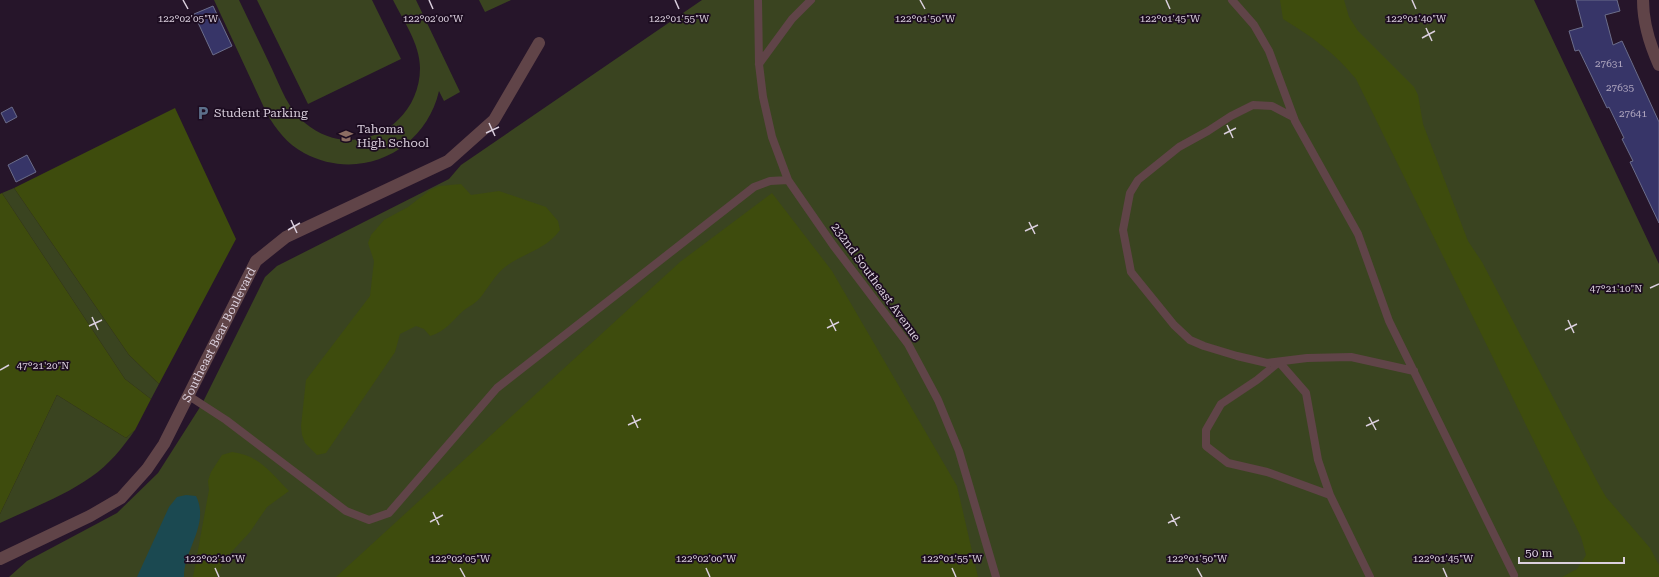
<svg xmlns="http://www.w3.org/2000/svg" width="1659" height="577" viewBox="0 0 1659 577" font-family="'Roboto Serif',serif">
<rect width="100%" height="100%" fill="#26152a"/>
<path fill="#3a4420" d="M214,0H239C250,23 261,46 272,69C281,88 288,109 305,123C352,163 420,127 420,68C420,44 403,20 393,0H416L460,92L444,101L439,91C425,151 360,183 304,153C287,144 276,129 267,114Z
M257,0H372L401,59L308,104Z
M479,0H511L485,12Z
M702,0H1534L1659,264V577H9L27,561L117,513L158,473L202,404L265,277L277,266L449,179L461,165Z
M14,188L129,355L159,384L151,399L125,379L2,193Z
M57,395L126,438L135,430C123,447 109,465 91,477C64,496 30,509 0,523V514Z"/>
<path fill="#3e4c0d" d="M1280,0H1344L1349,17L1358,31L1414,87L1418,95L1423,124L1468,241L1482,262L1598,483L1606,497L1650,548L1659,565V577H1562L1577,569L1586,555L1581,537L1356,79C1335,53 1311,36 1283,19Z
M175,108L236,239L159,384L129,355L14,188Z
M461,184L471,195L499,191L546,207L558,221L560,230C546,250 523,253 505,267C495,275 488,288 480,298C475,304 469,306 463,311C452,321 446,331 430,336L424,329L416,326L400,334L395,352L326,453L317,455L305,443L302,435L301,426L306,380L370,296L374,261L368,243L371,235L384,220L408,207L430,190L439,186Z
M2,193L125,379L151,399L135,430L126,438L57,395L0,514V194Z
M772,193L832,271L957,486L978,577H336L680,262Z
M232,452C259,455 271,473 289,491L267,507L250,532L224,560L217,577H193L209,490L208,481L211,472L222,455Z"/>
<path fill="#1b4951" d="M186,495L196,496C210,524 184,549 184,577H137L169,507L177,497Z"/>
<path fill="#373568" stroke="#6b6d8a" d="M1576,0H1617L1620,11L1605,15L1613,45L1622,41L1659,122V223L1630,162L1633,161L1622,139L1624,138L1609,107L1607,108L1579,50L1575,51L1569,31L1583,27Z
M213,6L232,46L213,55L194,14Z
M12,107L17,117L6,123L1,113Z
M27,155L36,172L16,182L8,165Z"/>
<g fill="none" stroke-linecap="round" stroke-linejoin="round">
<path stroke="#604448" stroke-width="8" d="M758,0L759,64L763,97L772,137L788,180L833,245L908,344L938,400L959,451L996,577
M1232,0L1254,25L1269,51L1295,121L1358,234L1389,321L1514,575
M759,64L792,19L811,0
M1293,117L1272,106L1253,105L1231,116L1208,131L1179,147L1138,180L1130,193L1123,230L1131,272L1174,325L1190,340L1204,346L1237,356L1267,363L1307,358L1351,357L1414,371
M1279,362L1306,393L1318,460L1330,495L1267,472L1228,463L1206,446V430L1221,404L1257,380Z
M189,396L226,420L346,511L369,520L389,513L497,388L754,187L770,181L788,180
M1330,495L1370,577"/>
<g stroke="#604448" stroke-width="12">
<path d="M1643,0C1643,22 1650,45 1659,65"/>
<path id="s1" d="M0,559L90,516L121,498L147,469L164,444L256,261L286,237L448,161L494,120L539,43"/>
</g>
</g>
<path fill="none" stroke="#dacfdd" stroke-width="1.5" d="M183,0L188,9M429,0L433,9M675,0L679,9M920,0L925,9M1166,0L1170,9M1412,0L1416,9M1426,28L1432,41M1422,38L1435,31M489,123L495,136M1227,125L1233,138M486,133L499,127M1224,134L1236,128M291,220L297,233M1029,222L1035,234M288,230L300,223M1025,231L1038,225M1650,288L1659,284M92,317L98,330M830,319L836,331M1568,320L1574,333M89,326L102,320M827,328L839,322M1565,330L1577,324M0,370L9,365M632,415L638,428M1369,417L1376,430M628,425L641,419M1366,426L1379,420M433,512L439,525M1171,514L1177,526M430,522L443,515M1168,523L1180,517M215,568L219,577M460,568L465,577M706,568L710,577M952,568L956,577M1197,568L1202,577M1443,568L1447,577"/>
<defs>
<symbol id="parking-bare" viewBox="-9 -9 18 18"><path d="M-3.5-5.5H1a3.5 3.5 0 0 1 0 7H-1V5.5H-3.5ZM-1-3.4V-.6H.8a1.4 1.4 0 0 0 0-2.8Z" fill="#5c6f8a" stroke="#1c0c20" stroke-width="2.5" paint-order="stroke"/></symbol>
<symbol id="school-bare" viewBox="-9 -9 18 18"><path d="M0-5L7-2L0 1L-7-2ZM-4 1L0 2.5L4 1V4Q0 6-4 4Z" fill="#8d6e63" stroke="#1c0c20" stroke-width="2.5" paint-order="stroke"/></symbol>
</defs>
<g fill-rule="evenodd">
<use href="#parking-bare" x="193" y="103" width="20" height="20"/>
<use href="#school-bare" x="336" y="126" width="20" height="20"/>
</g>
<g text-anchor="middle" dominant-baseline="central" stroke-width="3.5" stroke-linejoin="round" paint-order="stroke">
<g font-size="10" fill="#b1a8c0">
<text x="1609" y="63">27631</text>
<text x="1620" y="87">27635</text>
<text x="1633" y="113">27641</text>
</g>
<g font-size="12" fill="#dacfdd" stroke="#1c0c20" text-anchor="start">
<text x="214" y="113">Student Parking</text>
<text x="357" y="129">Tahoma<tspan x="357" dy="14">High School</tspan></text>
</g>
<g font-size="12" fill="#dacfdd" stroke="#1c0c20">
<text transform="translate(876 282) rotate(54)">232nd Southeast Avenue</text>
<text stroke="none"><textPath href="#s1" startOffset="327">Southeast Bear Boulevard</textPath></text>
</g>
</g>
<g font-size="10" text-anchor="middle" fill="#dacfdd" stroke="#1c0c20" stroke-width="3.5" stroke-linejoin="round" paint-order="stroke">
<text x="188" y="22">122°02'05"W</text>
<text x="433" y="22">122°02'00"W</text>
<text x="679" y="22">122°01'55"W</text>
<text x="925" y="22">122°01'50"W</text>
<text x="1416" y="22">122°01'40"W</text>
<text x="1170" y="22">122°01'45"W</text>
<text x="1616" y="292">47°21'10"N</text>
<text x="43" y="369">47°21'20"N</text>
<text x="215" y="562">122°02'10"W</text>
<text x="460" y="562">122°02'05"W</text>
<text x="706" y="562">122°02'00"W</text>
<text x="952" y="562">122°01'55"W</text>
<text x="1197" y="562">122°01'50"W</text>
<text x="1443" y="562">122°01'45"W</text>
</g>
<path d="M1519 557v6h105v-6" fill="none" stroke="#dacfdd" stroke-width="2"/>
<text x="1525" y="557" font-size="12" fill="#dacfdd" stroke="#1c0c20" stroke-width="3" paint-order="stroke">50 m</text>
</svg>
